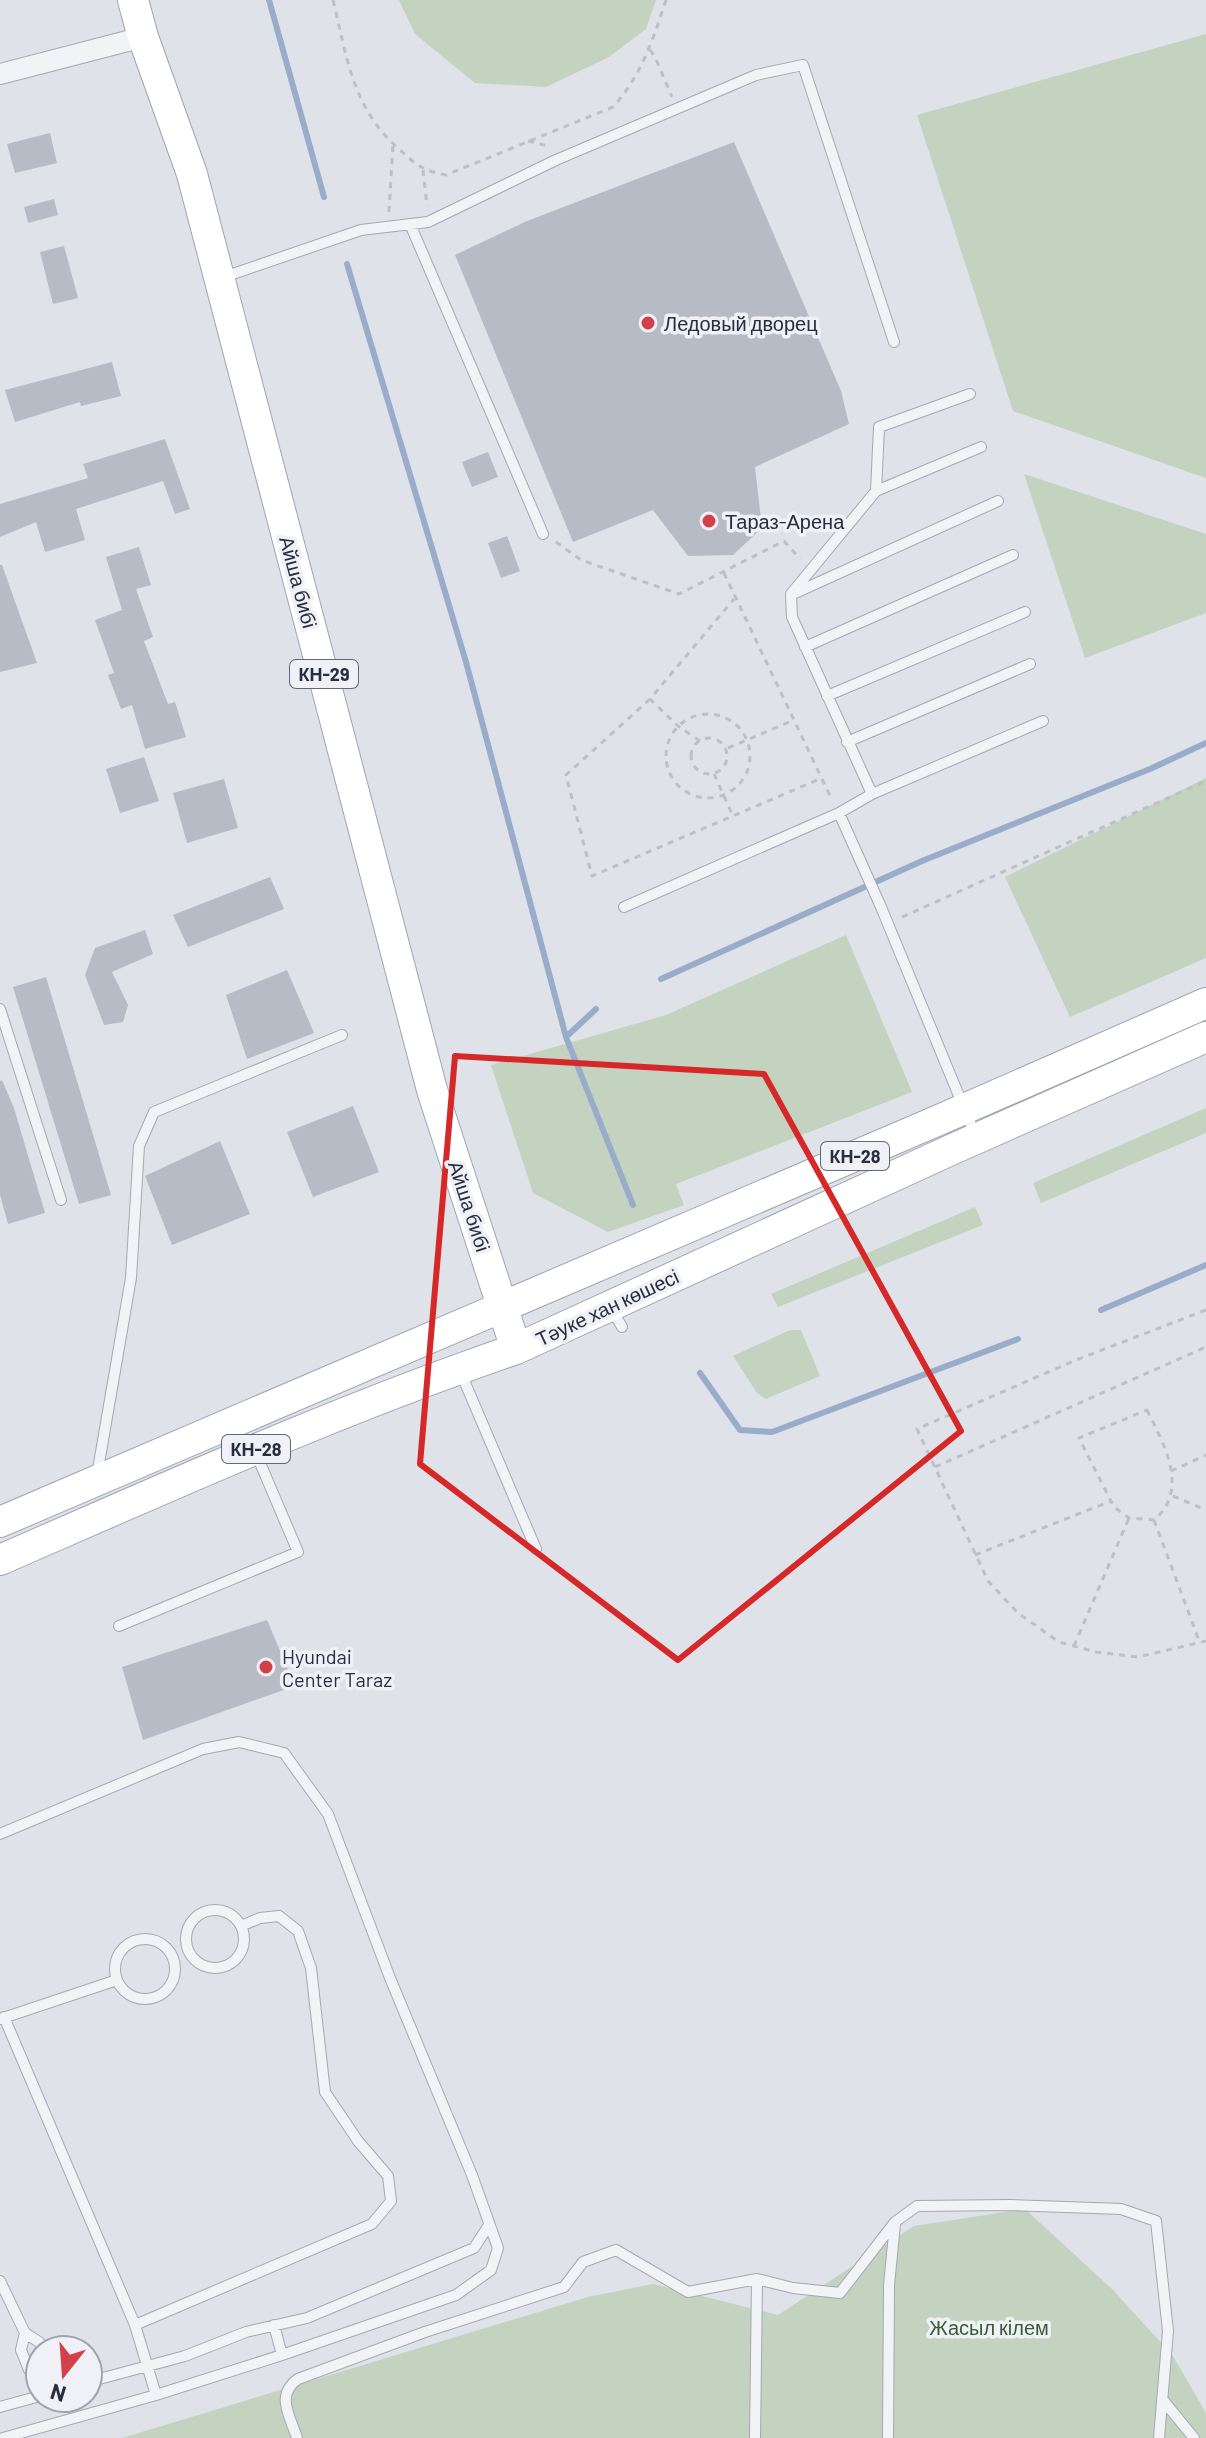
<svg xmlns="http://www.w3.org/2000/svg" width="1206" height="2438" viewBox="0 0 1206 2438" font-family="Barlow,sans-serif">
<rect width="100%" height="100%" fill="#dfe2e9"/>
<path fill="#c3d3c0" d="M399,0H656L646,29L609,57L546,87L475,83L415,34Z
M1206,34V478L1013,411L917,115Z
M1024,474L1206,534V613L1085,658Z
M1206,778V958L1070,1017L1005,877Z
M846,935L912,1092L676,1184L684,1205L608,1232L533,1193L491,1065L666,1015Z
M1206,1108V1133L1041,1203L1033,1183Z
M975,1207L983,1225L778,1307L771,1294Z
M790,1330H801L820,1376L766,1399L757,1393L733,1356Z
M1025,2209L1113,2290L1173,2356L1206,2413V2438H122L588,2297L653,2284L778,2315L914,2226Z"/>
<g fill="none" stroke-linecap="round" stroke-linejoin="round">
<path stroke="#99acca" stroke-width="6" d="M269,0L324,197
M347,264L466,662L566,1037
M661,979L922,861L1150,769L1206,743
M596,1009L566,1037L633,1205
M1101,1310L1206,1265
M700,1373L740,1430L772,1432L1018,1339"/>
</g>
<path fill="#b6bbc6" d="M50,133L57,163L15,173L7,144Z
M734,142L841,391L849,424L755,467L762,528L733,555L688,556L653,510L573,542L455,255L527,221Z
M54,199L58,215L28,223L24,207Z
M64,246L78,298L53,304L40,252Z
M112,362L121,396L81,406L80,402L15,422L5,390Z
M165,439L190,509L175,514L163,481L76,509L85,540L45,552L36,522L0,537V504L88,478L83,464Z
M488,452L498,477L472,487L462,462Z
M507,536L520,571L501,578L488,543Z
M139,547L151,585L136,589L153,637L144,641L168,704L175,702L186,737L145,749L132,705L121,709L108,675L114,673L95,620L122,610L106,557Z
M0,565H2L37,663L0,672Z
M144,757L159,801L120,813L106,769Z
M224,779L238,828L187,843L173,793Z
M270,877L284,909L188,947L173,915Z
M145,930L153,954L112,972L128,1005L123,1022L104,1025L85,975L95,948Z
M287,970L314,1033L247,1059L226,995Z
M46,977L111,1195L79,1204L13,987Z
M2,1080L14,1108L45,1213L8,1224L0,1195V1081Z
M353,1106L379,1172L313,1197L287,1132Z
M220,1141L250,1214L172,1245L145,1176Z
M267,1620L295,1686L143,1740L122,1667Z"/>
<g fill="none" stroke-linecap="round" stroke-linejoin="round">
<defs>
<path id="service" d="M410,224L543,534
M221,278L361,230L428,222L556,160L756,75L803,65L894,342
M876,491L981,447
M793,594L998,501
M805,647L1013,555
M827,696L1025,612
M847,742L1030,664
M872,794L792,617L791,594L876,491L879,427L970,394
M839,813L881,907L976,1137
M624,907L839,813L872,794L1043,721
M0,1009L61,1200
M611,1308L622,1327
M460,1371L536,1549
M97,1475L131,1278L139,1146L154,1112L342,1035
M119,1626L298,1552L255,1451
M0,1834L203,1749L239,1742L284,1753L328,1814L390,1978L472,2175L498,2248L491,2270L456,2295L282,2355L156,2395L3,2438
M186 1939a29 29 0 1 1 58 0a29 29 0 1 1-58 0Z
M115 1969a30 30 0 1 1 60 0a30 30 0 1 1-60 0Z
M4,2017L135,2325L372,2224L391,2201L388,2176L358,2141L325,2092L311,1968L298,1931L279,1916L260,1918L241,1926
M0,2019L117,1980
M757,2279L793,2288L840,2293L895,2222L917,2206L1010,2205L1121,2209L1156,2221L1168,2331L1159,2438
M0,2281L25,2333L39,2342L44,2350
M135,2325L156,2395
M274,2325L282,2355
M25,2333L21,2350L29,2370L40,2374
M88,2382L185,2356L246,2332L307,2318L474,2248L489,2225
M1162,2399L1194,2438
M0,2407L40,2396
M297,2438C290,2416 275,2395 298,2379L425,2332L564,2287L583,2262L616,2250L688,2292L757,2279L755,2438
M888,2438L889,2285L895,2224"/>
<path id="minor" d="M0,74L143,37"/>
<path id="primary" d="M133,0L143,37L192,174L432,1090L516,1349
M0,1522L939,1120L1206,1003
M0,1560C170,1486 340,1409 516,1349L953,1149L1206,1037"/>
</defs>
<use href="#service" stroke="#a4a8b3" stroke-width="12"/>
<use href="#minor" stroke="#a4a8b3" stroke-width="22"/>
<use href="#primary" stroke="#9ea5b5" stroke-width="32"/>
<path stroke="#bdc0c7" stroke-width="3" stroke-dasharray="6 6" stroke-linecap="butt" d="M333,0C347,57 352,108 399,149C418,166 421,170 446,175L613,107C641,76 653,40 666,0
M650,50L655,57L672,97
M528,141L548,146
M423,170L427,206
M389,212L393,144
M556,542L581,560L679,594L784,541L800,559
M724,573L832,800
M650,699L566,775L592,876L822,778
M666 756a42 42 0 1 1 84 0a42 42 0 1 1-84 0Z
M691 756a18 18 0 1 1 36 0a18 18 0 1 1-36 0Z
M700,741L678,726L650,699L734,599
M728,748L794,720
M714,774L733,816
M902,917L1206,781
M1206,1310L1076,1360L917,1429L988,1581L1018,1613L1059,1642L1096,1652L1138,1657L1206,1641
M1147,1410C1164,1444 1190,1490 1154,1520L1129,1518L1114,1507L1079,1438Z
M935,1467L1206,1347
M1171,1471L1206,1455
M1173,1496L1206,1510
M1154,1520L1200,1643
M975,1555L1111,1501
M1074,1646L1129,1518"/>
<use href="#service" stroke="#f2f3f7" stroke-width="10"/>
<use href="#minor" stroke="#f2f3f7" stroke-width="20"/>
<use href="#primary" stroke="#fff" stroke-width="30"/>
</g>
<path fill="none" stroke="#d62828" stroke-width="6" stroke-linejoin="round" d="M455,1056L764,1074L961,1431L678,1660L420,1464Z"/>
<g fill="#d24049" stroke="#eff1f6" stroke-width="3">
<circle cx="648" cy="323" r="8"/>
<circle cx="709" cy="521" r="8"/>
<circle cx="266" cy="1667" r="8"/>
</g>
<g text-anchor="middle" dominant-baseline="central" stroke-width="7" stroke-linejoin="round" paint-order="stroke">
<g fill="#eff1f6" stroke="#636877" stroke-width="2">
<rect x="290" y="660" width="68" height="28" rx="6"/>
<rect x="821" y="1142" width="68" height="28" rx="6"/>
<rect x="222" y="1435" width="68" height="28" rx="6"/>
</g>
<g font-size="18" font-weight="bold" fill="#272e40">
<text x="324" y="674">КН-29</text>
<text x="855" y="1156">КН-28</text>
<text x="256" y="1449">КН-28</text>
</g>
<g font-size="20" fill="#272e40" stroke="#eff1f6" text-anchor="start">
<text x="664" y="323">Ледовый дворец</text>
<text x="725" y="521">Тараз-Арена</text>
<text x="282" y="1656">Hyundai<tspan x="282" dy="23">Center Taraz</tspan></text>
</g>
<g font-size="20" fill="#272e40" stroke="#eff1f6">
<text transform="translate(299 582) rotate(75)">Айша бибі</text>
<text transform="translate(470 1206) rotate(72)">Айша бибі</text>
<text transform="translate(607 1307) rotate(-25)">Тәуке хан көшесі</text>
</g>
<g font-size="20" fill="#385d34" stroke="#eff1f6">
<text x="989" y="2327">Жасыл кілем</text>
</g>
</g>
<g transform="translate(64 2374) rotate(197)"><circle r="38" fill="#eff1f6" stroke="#9fa3ad" stroke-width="2"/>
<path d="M0-6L14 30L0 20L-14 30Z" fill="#d24049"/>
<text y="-12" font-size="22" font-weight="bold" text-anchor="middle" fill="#272e40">N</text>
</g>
</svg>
